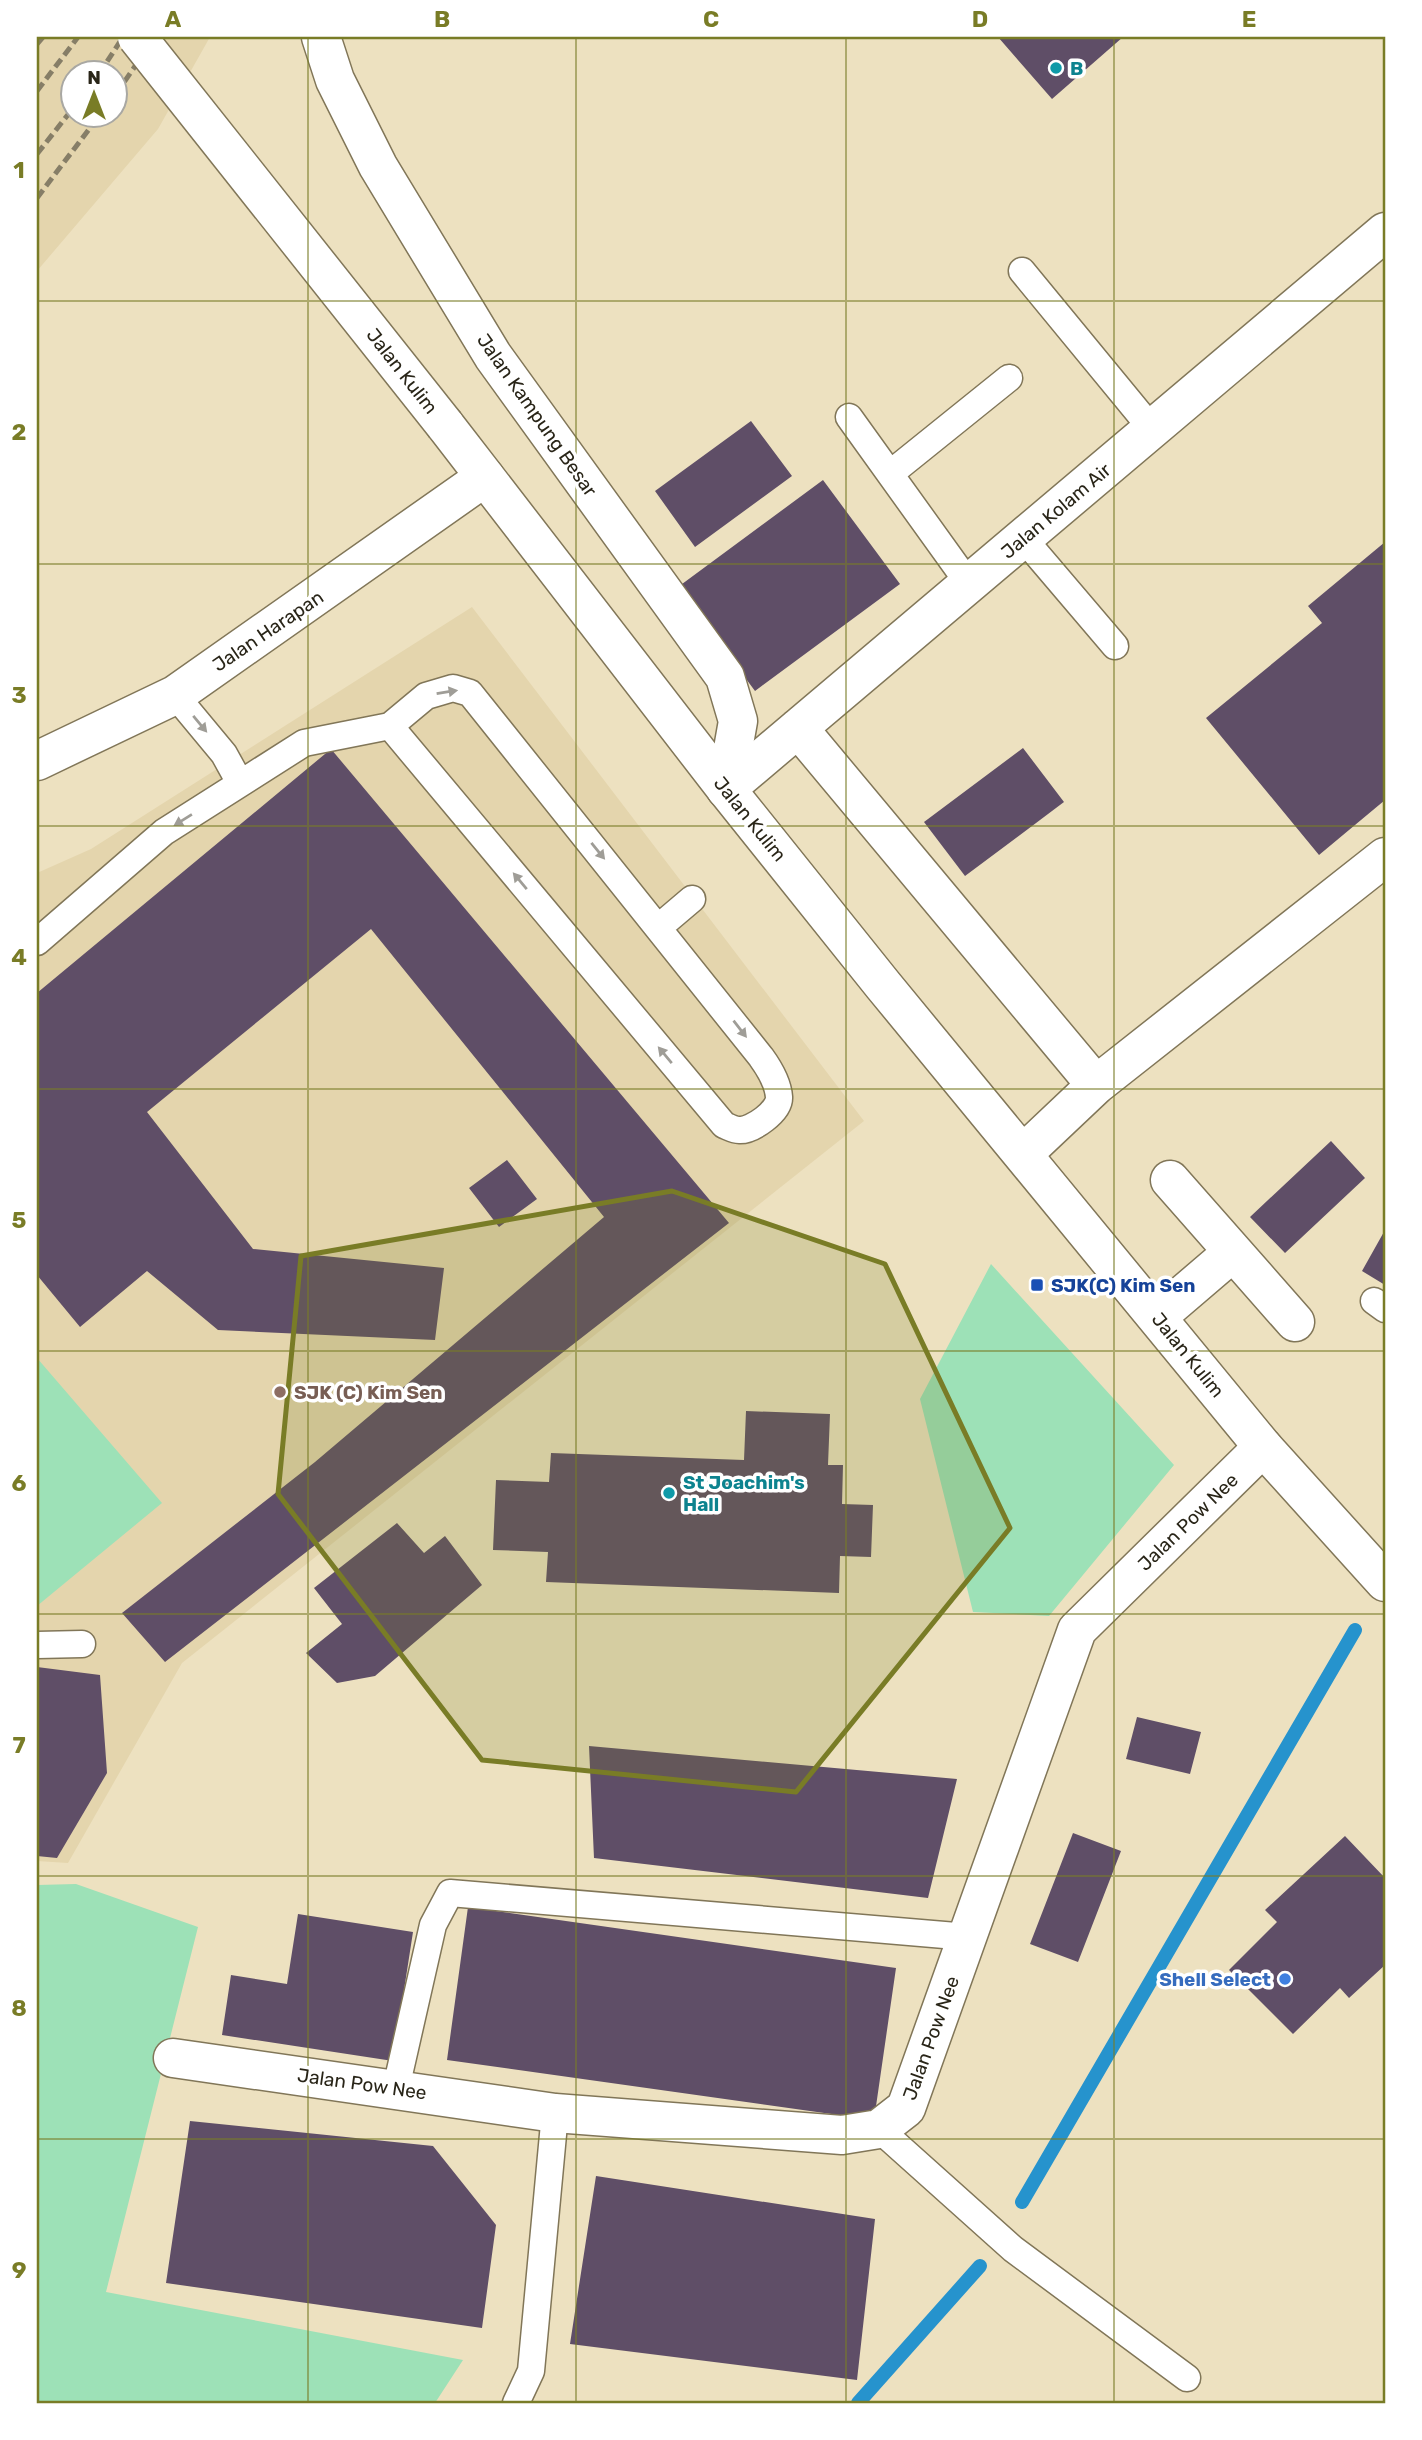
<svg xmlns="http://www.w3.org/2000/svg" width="1422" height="2440" viewBox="0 0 1422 2440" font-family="Rubik,sans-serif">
<rect width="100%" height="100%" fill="#ede1c0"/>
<path fill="#e4d5ad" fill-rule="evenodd" d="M37,37H210L158,129L37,271ZM74,74H116V116H74Z
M472,607L864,1121L182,1663L68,1863L37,1861V873L91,849Z"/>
<path fill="#9de1b7" d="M991,1264L1174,1465L1049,1616L973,1612L920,1399Z
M37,1358L162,1503L37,1606Z
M76,1884L198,1927L106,2292L463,2360L435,2403H37V1885Z"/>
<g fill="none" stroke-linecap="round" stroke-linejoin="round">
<path stroke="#2693cd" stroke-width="14" d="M1022,2202L1355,1630
M858,2403L980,2266"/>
</g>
<path fill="#5f4e67" d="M998,37H1123L1052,99Z
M751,421L792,476L695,547L655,491Z
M823,480L900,584L755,691L678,587Z
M1385,542V800L1319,855L1206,718L1322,623L1308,606Z
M1023,748L1064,802L965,876L924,822Z
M331,749L729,1223L165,1662L122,1613L315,1462L604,1217L371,929L147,1112L253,1249L444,1268L435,1340L218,1330L147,1271L80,1327L37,1275V993Z
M1331,1141L1365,1178L1285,1253L1250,1217Z
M507,1160L537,1199L499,1227L469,1188Z
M1385,1230V1285L1362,1271Z
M746,1411L830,1414L828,1465H843L842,1504L873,1505L871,1557L840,1556L839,1593L546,1582L548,1552L493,1550L496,1480L549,1482L551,1453L744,1460Z
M397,1523L424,1553L445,1536L482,1585L375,1676L337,1683L306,1653L342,1624L314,1588Z
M37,1667L100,1675L107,1773L57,1858L37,1856Z
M1137,1717L1201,1732L1190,1774L1126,1759Z
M589,1746L957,1779L928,1898L594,1858Z
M1073,1833L1121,1851L1078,1962L1030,1944Z
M1345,1836L1385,1878V1965L1349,1998L1340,1988L1293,2034L1229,1970L1277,1922L1265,1910Z
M468,1907L896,1968L874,2120L447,2060Z
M298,1914L413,1932L393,2061L222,2035L231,1975L287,1984Z
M190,2121L433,2146L496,2225L482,2328L166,2283Z
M596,2176L875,2219L857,2380L570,2344Z"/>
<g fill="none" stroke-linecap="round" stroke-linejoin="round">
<defs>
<path id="service" d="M1022,271L1152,429
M849,417L969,584
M891,473L1009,378
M1023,538L1115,646
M175,695L224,754L240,783
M659,927L692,899
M37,942L164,832L304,743L390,726L426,696L453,688L470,693L761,1057C769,1068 778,1083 779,1097C780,1111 752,1131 739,1130C734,1130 729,1127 724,1125L390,726
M1374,1301L1385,1309
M37,1645L82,1644
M396,2088L433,1925L450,1893L968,1937
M879,2129L1013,2249L1187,2378
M516,2403L531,2371L555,2113"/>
<path id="minor" d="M798,728L1096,1085
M726,789L1385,232
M1023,1154L1096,1085L1385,857
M1170,1180L1295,1322
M1157,1317L1233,1252
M173,2058L555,2113L842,2135L879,2129L906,2108L1077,1630L1263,1447"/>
<path id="tertiary" d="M321,37L335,80L378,166L493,356L725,677L738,721L726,789
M37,761L175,695L485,477"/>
<path id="primary" d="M445,425L726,789L883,985L1263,1447L1385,1582"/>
</defs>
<use href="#service" stroke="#817658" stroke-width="29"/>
<use href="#minor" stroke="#817658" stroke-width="41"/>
<use href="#tertiary" stroke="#817658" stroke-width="41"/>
<use href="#primary" stroke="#817658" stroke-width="41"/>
<use href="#service" stroke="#fff" stroke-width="26"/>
<use href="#minor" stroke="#fff" stroke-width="38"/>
<use href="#tertiary" stroke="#fff" stroke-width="38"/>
<use href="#primary" stroke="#fff" stroke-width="38"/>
<path stroke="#867e67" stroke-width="5" stroke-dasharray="10 5" stroke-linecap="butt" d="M37,44L43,37
M99,74L123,37
M37,91L78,37
M116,94L155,37
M37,154L74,107
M37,198L99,116"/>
<defs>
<path id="primary-bridge" d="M137,37L445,425"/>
</defs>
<use href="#primary-bridge" stroke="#817658" stroke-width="41" stroke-linecap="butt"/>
<use href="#primary-bridge" stroke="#fff" stroke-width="38"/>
</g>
<defs><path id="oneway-solid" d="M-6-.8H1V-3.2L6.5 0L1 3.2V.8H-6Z" transform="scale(1.75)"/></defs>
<g fill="#9f9d97">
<use href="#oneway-solid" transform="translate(447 692) rotate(-9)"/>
<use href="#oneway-solid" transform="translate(200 724) rotate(50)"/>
<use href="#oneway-solid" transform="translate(183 820) rotate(148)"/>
<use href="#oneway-solid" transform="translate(598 851) rotate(51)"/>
<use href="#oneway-solid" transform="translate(520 881) rotate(-130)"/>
<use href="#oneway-solid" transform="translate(740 1029) rotate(52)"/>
<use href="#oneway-solid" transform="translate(665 1055) rotate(-130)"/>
</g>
<path fill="#797c26" fill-opacity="0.2" stroke="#797c26" stroke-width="5" stroke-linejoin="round" d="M672,1191L885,1264L1010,1528L796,1792L482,1760L278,1494L301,1256Z"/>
<path fill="none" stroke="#797c26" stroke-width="2" stroke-opacity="0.55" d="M308,37V2403M576,37V2403M846,37V2403M1114,37V2403M37,301H1385M37,564H1385M37,826H1385M37,1089H1385M37,1351H1385M37,1614H1385M37,1876H1385M37,2139H1385"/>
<g fill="#0f9aa8" stroke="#fff" stroke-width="2.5">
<circle cx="1056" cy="68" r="7"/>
<circle cx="669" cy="1493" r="7"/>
</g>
<rect fill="#1a4fb4" stroke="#fff" stroke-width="2.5" x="1030" y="1278" width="14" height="14" rx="3.5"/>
<circle fill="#8d6e63" stroke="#fff" stroke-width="2.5" cx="280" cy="1392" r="7"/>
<circle fill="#3f7fe0" stroke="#fff" stroke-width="2.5" cx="1285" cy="1979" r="7"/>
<g text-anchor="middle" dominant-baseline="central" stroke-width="7" stroke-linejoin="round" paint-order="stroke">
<g font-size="19" font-weight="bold" fill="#0d838f" stroke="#fff" text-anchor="start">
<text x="1070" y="68">B</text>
<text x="683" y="1482">St Joachim's<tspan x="683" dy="22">Hall</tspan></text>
</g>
<g font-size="19" fill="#292518" stroke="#fff">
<text transform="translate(402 371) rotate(52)">Jalan Kulim</text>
<text transform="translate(537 415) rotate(55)">Jalan Kampung Besar</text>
<text transform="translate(1056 511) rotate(-40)">Jalan Kolam Air</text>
<text transform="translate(268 631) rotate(-34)">Jalan Harapan</text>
<text transform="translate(750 819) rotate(51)">Jalan Kulim</text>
<text transform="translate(1188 1355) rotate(51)">Jalan Kulim</text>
<text transform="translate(1188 1522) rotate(-44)">Jalan Pow Nee</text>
<text transform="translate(931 2038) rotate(-70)">Jalan Pow Nee</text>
<text transform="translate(362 2084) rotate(8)">Jalan Pow Nee</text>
</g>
<g font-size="19" font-weight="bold" fill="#164399" stroke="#fff" text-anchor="start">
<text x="1051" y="1285">SJK(C) Kim Sen</text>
</g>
<g font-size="19" font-weight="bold" fill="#785e54" stroke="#fff" text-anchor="start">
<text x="294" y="1392">SJK (C) Kim Sen</text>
</g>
<g font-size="19" font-weight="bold" fill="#366cbe" stroke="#fff" text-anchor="end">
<text x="1271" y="1979">Shell Select</text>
</g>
</g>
<rect width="1422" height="2440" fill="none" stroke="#ffffff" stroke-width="77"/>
<g transform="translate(94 94)"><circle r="33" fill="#ffffff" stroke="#a9a8a3" stroke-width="2"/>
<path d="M0-5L12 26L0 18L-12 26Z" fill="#797c26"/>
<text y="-10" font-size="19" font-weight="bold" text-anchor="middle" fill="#292518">N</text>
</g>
<rect x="38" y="38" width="1346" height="2364" fill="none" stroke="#797c26" stroke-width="2.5"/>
<g font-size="23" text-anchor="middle" font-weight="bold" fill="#797c26">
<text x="173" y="27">A</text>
<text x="442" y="27">B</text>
<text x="711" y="27">C</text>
<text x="980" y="27">D</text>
<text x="1249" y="27">E</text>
<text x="19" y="178">1</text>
<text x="19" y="440">2</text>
<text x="19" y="703">3</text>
<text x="19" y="965">4</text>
<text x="19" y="1228">5</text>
<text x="19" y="1491">6</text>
<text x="19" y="1753">7</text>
<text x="19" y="2016">8</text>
<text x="19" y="2278">9</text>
</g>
</svg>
